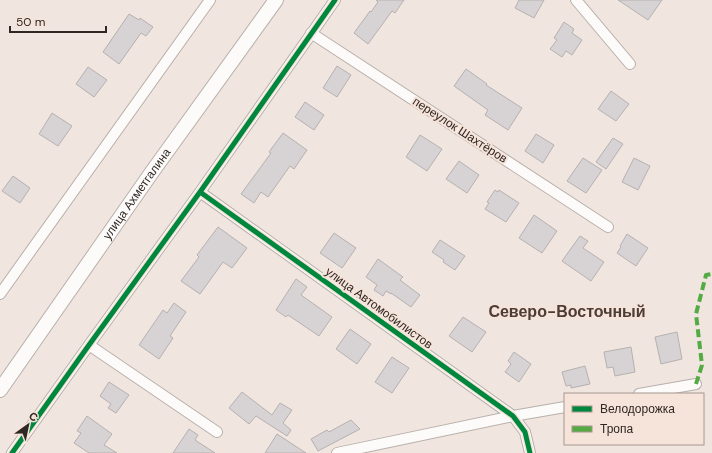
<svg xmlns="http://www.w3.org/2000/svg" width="712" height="453" viewBox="0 0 712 453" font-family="'DM Sans',sans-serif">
<rect width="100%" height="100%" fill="#f0e5df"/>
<path fill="#d7d2d3" stroke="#b6b1b1" d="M376,0H404L395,13L392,11L368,44L354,33L370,11L371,12L378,2Z
M519,0H544L534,18L515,8Z
M618,0H662L648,20Z
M129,14L139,20L140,18L153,27L146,36L141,33L119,64L103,52Z
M564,22L574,29L572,33L582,40L572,55L566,51L562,57L550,49L557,40L554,38Z
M337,66L351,75L337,97L323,88Z
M88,67L107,80L94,97L76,84Z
M466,69L487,84L486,85L522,108L508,130L485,115L488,110L454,86Z
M611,91L629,104L616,121L598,109Z
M305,102L324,115L314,130L295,117Z
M52,113L72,126L58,146L39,134Z
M283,133L307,150L294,169L290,166L268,197L261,192L254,203L241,194L271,153L269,152Z
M536,134L554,145L543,163L525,151Z
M420,135L442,149L427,171L406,157Z
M613,138L623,144L606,169L596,162Z
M583,158L602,170L586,193L567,181Z
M634,158L650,166L638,190L622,182Z
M459,161L479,175L467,193L446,179Z
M13,176L30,188L20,203L2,191Z
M495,190L498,192L499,190L519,203L506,222L485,209L489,203L487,202Z
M534,215L557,231L542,253L519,238Z
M218,227L247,248L232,268L223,262L200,294L181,281L199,257L197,255Z
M334,233L356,248L342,268L320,253Z
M627,234L648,248L636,266L617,253L621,247L620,246Z
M580,236L588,241L583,248L604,262L591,281L562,261Z
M440,240L465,256L455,270L443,262L444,260L432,252Z
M378,259L403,277L400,280L420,295L411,307L391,293V294L386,291L383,296L374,290L377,285L366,277Z
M296,279L307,287L301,295L332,317L319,336L288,315L286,317L276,310Z
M174,303L186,312L170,336L173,338L159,359L139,345L163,310L167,313Z
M463,317L486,332L472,352L449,336Z
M350,329L371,344L357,364L336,349Z
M677,332L682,359L661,364L655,337Z
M631,347L635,372L615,376L613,367L607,368L604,352Z
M514,352L531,364L519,382L505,372L511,364L508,361Z
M392,357L409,368L392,393L375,382Z
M585,366L590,384L571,388V385L566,386L562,372Z
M109,382L129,395L116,413L108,408L111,404L100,396Z
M242,392L272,415L280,403L292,410L283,423L291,430L287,436L256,416L249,424L229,408Z
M87,416L112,434L104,445L117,453H89L74,443L81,433L77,431Z
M351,420L360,429L318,451L311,439L327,430L329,432Z
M189,429L198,435L195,440L215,453H173Z
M277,434L306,453H265Z"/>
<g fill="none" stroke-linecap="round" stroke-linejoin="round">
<defs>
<path id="minor" d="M576,0L630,64
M311,33L608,227
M200,192L513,416L525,432L530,453
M0,294L210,0
M89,345L217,432
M639,394L696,384
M12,453L89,345L200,192L335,0
M337,453L513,416L565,407"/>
<g id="secondary">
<path id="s1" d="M0,390L152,172L276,0"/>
</g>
</defs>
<use href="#minor" stroke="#b8b0ab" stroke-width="12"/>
<use href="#secondary" stroke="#b8b0ab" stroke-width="16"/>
<use href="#minor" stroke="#fdfbfa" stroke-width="10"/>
<use href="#secondary" stroke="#fdfbfa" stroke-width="14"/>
<path stroke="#54aa43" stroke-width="4" stroke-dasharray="8 4" stroke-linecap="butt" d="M696,384L702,365L696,314L706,275L712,274"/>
<defs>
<path id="cycleway" d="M200,192L513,416L525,432L530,453
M12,453L89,345L200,192L335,0"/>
</defs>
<use href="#cycleway" stroke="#f6e3d9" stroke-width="8"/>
<use href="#cycleway" stroke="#00873e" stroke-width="5"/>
</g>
<g text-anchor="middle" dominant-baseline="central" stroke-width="4" stroke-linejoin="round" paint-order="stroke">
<g font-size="12" fill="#2e2723" stroke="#f6e3d9">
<text transform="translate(460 130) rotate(33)">переулок Шахтёров</text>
<text stroke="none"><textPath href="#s1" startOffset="239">улица Ахметгалина</textPath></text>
<text transform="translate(379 308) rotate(36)">улица Автомобилистов</text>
</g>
<g font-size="16" font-weight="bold" fill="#4b3c35" stroke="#f6e3d9">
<text x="567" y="311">Северо-Восточный</text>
</g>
</g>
<rect x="564" y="393" width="140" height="52" fill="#f6e3d9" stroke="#a69890"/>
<rect x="572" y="406" width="20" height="6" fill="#00873e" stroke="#a69890"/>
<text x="600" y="413" font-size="12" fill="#2e2723">Велодорожка</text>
<rect x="572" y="426" width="20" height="6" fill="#54aa43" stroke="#a69890"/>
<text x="600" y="433" font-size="12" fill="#2e2723">Тропа</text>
<g transform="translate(28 425) rotate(33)" stroke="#f6e3d9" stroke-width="3" paint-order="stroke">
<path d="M0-3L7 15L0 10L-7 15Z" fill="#2e2723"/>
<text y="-6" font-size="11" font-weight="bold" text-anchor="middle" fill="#2e2723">С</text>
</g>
<path d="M10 26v6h96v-6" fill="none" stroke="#2e2723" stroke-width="2"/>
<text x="16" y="26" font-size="12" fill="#2e2723" stroke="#f6e3d9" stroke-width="3" paint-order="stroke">50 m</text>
</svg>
